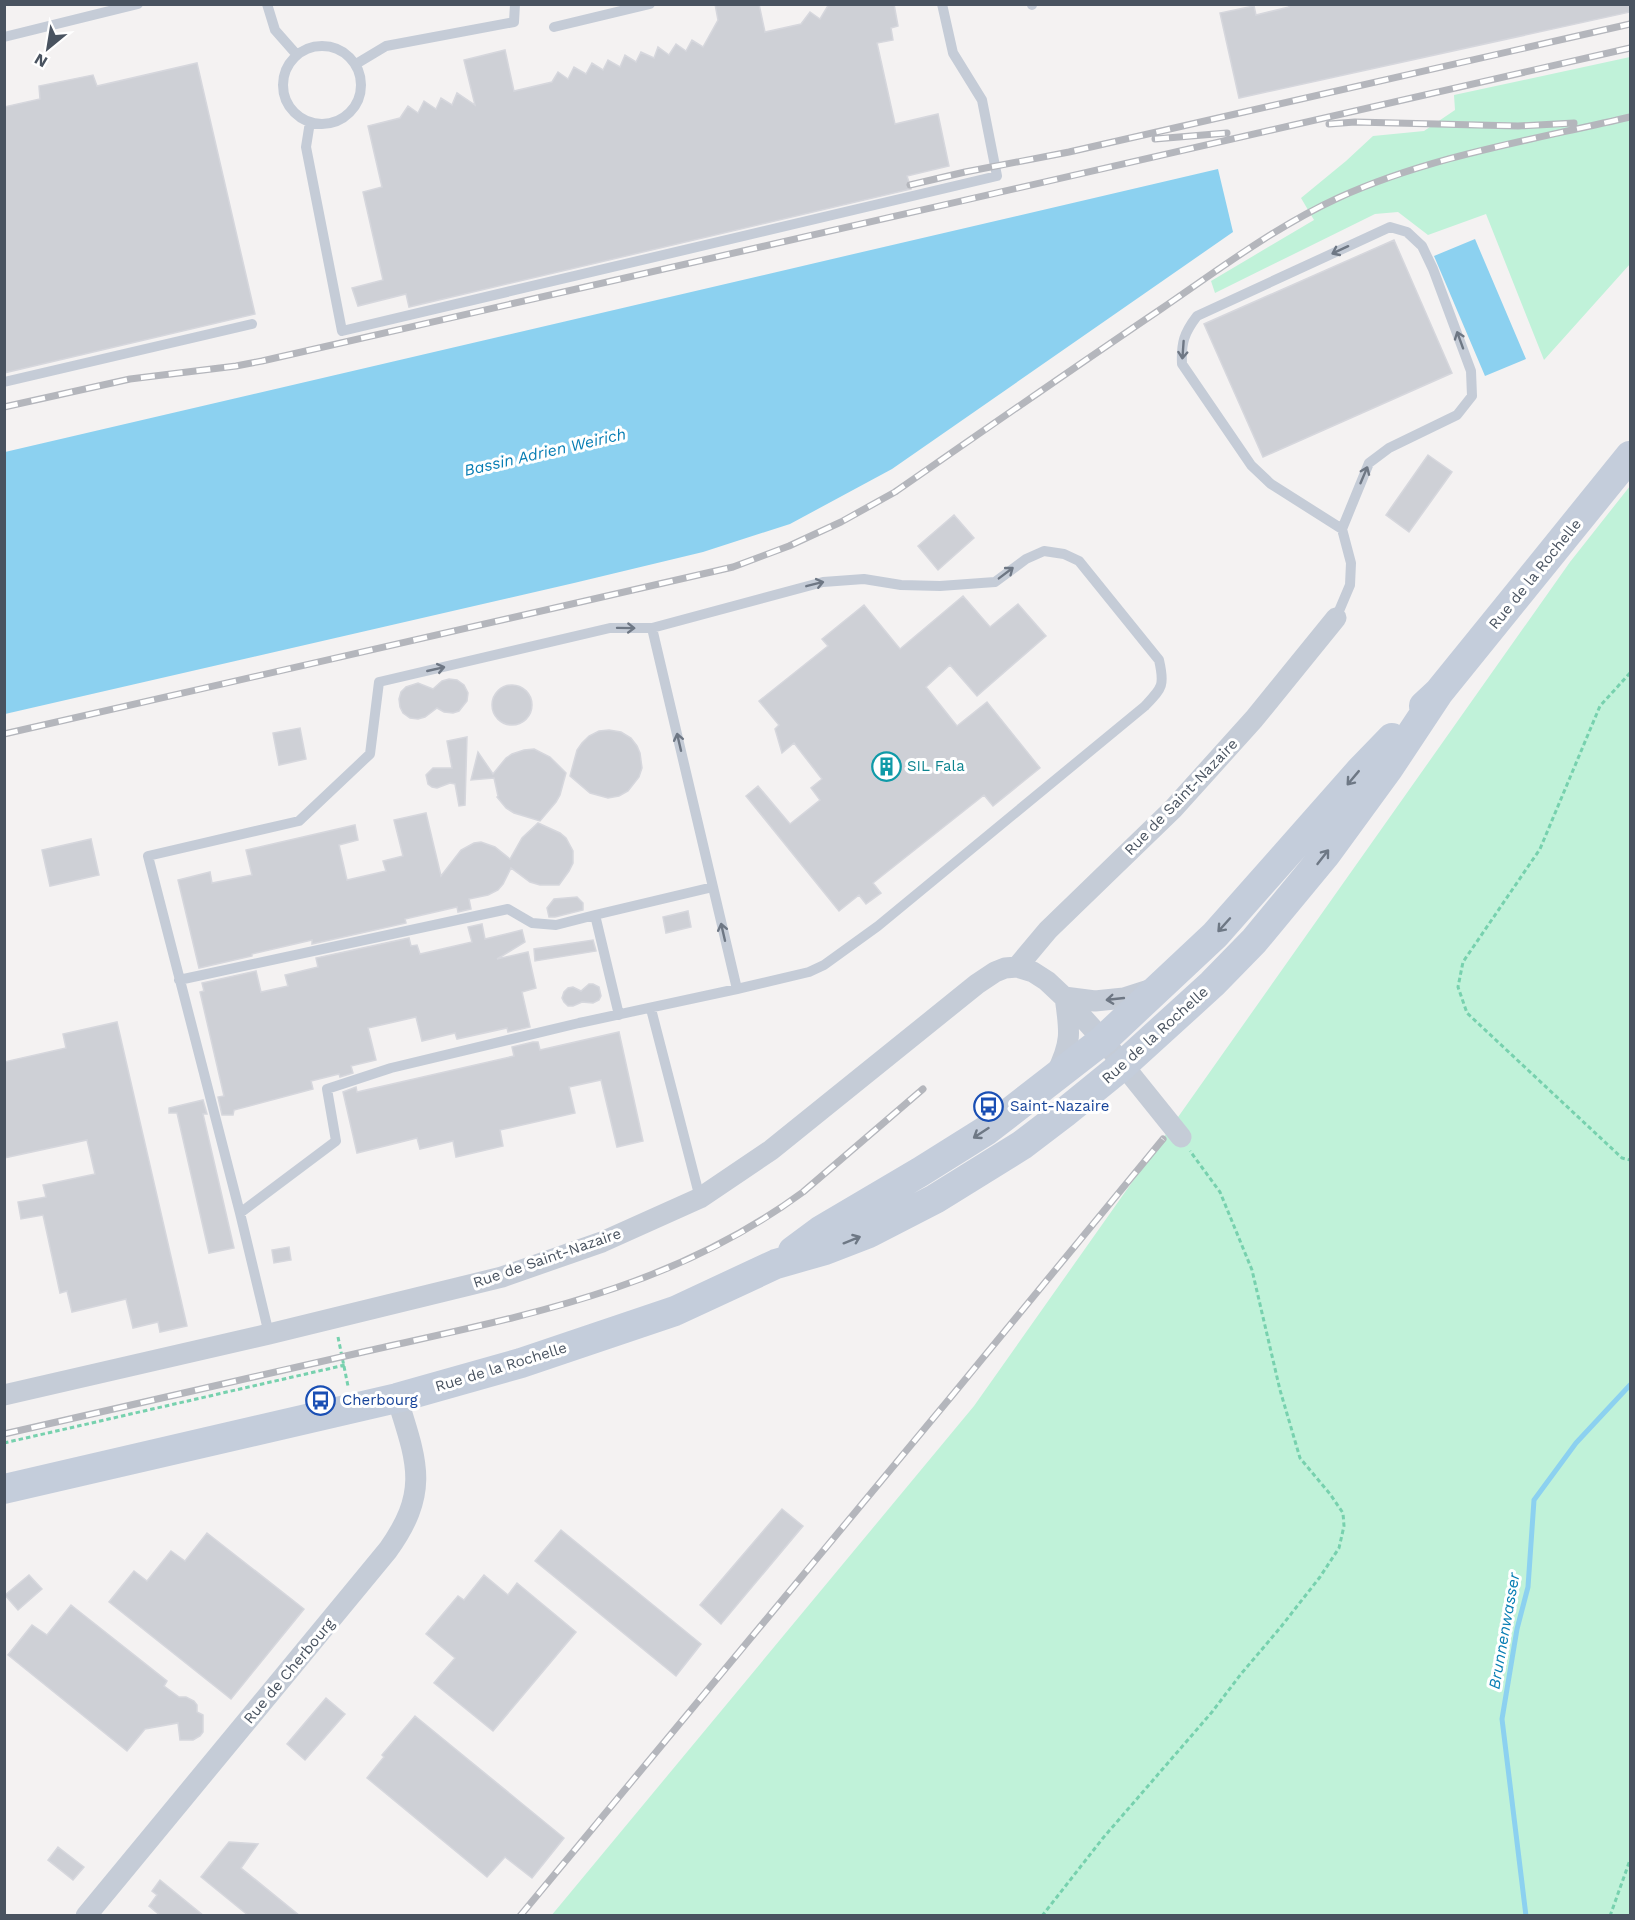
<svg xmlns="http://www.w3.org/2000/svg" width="1635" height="1920" viewBox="0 0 1635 1920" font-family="'Work Sans',sans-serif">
<rect width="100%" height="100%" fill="#f4f2f2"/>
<path fill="#c0f2d9" d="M1630,57V264L1544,360L1486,214L1428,235L1398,212L1375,214L1215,293L1211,281L1314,220L1301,198L1346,161L1373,136L1424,131L1455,110L1454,95Z
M1630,486V1915L551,1916L974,1406L1570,562Z"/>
<path fill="#8cd1f0" d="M1218,169L1233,232L892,469L790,524L703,552L574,583L5,714V452Z
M1475,239L1526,359L1485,376L1434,256Z"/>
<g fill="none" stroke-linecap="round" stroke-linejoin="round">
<path stroke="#8cd1f0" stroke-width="5" d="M1526,1916L1502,1719L1517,1629L1528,1587L1534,1500L1576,1443L1630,1385"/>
</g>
<path fill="#ced0d6" stroke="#d6d7dd" stroke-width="1.5" d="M715,4H759L765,32L801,24L810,12L820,19L829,4H894L898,26L891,28L893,40L877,43L895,124L938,114L949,166L907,176L911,189L409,307L406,294L358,306L352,288L383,280L363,192L382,187L368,126L400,118L408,106L418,113L424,101L436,109L441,98L452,105L457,93L475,105L464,60L505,50L514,91L552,82L558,72L568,79L574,67L586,74L592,63L603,70L608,60L620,67L625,55L636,62L641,52L654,58L658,47L669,55L676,44L686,51L692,40L703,47L718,20Z
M1288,4H1630V12L1239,98L1220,13L1254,6L1256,15L1289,7Z
M197,63L255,314L4,373V107L40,99L39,86L93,75L97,86Z
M1394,240L1452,373L1263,457L1204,324Z
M1428,455L1452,472L1409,532L1386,515Z
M954,515L974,538L938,570L918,546Z
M963,596L990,627L1018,604L1046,636L977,696L950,665L926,687L957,726L987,702L1040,768L993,806L984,795L873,883L881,893L866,904L859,895L839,911L746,796L758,786L790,824L820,800L811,788L822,779L794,743L782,753L775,729L779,725L759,701L828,646L822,639L864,605L900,649Z
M449,679L457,680L464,685L468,693L467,701L459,711L453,713L444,712L437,708L425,717L418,719L410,718L403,713L400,707L399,699L401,692L406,687L418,683L433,689L442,681Z
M492 705a20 20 0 1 1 40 0a20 20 0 1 1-40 0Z
M300,728L306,759L279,765L273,733Z
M609,730L621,732L631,738L637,746L640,753L642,768L639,777L628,791L619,796L608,798L590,793L570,776L577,750L582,743L589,736L599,731Z
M467,737L465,805L459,806L455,784L450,783L437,788L432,787L428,784L426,775L433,768H452L447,741Z
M534,749L550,757L566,773L560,795L556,802L540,821L514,813L506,808L497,797L498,796L494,778L471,780L478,752L493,774L506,758L512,754L524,750Z
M426,813L441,876L461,850L474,843L481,842L495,847L510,859L522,838L538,823L560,833L566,838L573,851V863L569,871L559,885H540L530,882L511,868L503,884L498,890L488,895L469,899L471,909L458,912L457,907L405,919L406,923L312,944V940L252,954V956L199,968L178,880L210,872L212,883L252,875L246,850L355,825L358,840L339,845L347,880L386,871L383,861L403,856L394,820Z
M91,839L99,875L50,886L42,850Z
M577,897L583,903V910L555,917H549L547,908L554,899Z
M688,911L691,927L666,933L663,917Z
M482,924L485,939L522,930L525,942L497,959L528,952L536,988L522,992L530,1027L508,1032L507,1028L457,1039L455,1033L422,1041L416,1017L368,1028L376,1060L351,1066L353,1073L340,1077L339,1074L311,1081L313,1089L234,1110L233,1115H222L218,1097L224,1096L200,992L204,991L202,983L256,971L261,992L288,986L285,975L318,967L316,958L409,938L411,946L417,945L420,954L472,942L468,927Z
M593,940L596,951L535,961L534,949Z
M589,984H593L599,987L601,996L599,1000L593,1003L582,1002L573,1006H568L564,1002L562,998L564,992L568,988L573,987L581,991Z
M117,1022L187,1326L160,1332L158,1322L133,1328L126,1299L72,1312L67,1291L60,1293L43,1215L21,1219L18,1202L46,1197L43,1185L95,1174L87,1140L4,1158V1062L66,1048L63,1034Z
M619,1032L643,1141L617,1147L601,1080L569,1087L575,1113L500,1130L503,1146L456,1157L453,1141L420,1149L417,1138L357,1153L343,1092L356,1087L357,1092L514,1056L512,1047L533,1042H538L540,1050Z
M203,1100L207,1114H203L234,1248L209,1253L177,1113H169V1108Z
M289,1247L291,1260L274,1263L272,1250Z
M782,1509L803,1526L721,1624L700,1605Z
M561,1530L701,1644L676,1676L535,1561Z
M207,1533L304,1609L231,1699L109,1602L134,1571L147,1581L171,1551L185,1561Z
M29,1575L42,1589L18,1610L5,1595Z
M484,1575L508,1595L517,1583L576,1632L493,1731L434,1683L455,1658L426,1634L458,1596L464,1600Z
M71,1605L167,1681L164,1686L179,1697H186L194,1701L197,1705V1712L203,1715V1732L200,1736L193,1740H180L178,1723L145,1729L127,1751L8,1655L32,1625L47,1635Z
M326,1698L345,1714L305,1760L287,1744Z
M415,1716L564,1838L532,1878L505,1857L487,1877L367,1778L384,1757L382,1755Z
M229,1842L258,1844L241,1868L300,1916H249L201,1877Z
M58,1847L84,1867L73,1880L48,1860Z
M160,1880L204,1916H161L149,1906L157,1895L152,1891Z"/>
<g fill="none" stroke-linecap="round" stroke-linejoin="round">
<path stroke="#77d1ae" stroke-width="3" stroke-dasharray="4.5 3" stroke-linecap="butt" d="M1630,673L1600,706L1540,849L1463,962L1458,987L1467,1013L1622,1158L1630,1160
M338,1337L348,1386
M4,1443L345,1365
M1042,1916L1103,1838L1212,1712L1241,1674L1280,1628L1320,1577L1339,1548L1344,1526L1343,1513L1330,1494L1300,1458L1280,1390L1252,1270L1220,1192L1190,1151
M1610,1916L1630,1860"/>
<path stroke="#c5ccd7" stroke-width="10" d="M267,4L275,30L297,55
M1032,4V5
M554,27L650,4
M4,37L138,4
M283 85a39 39 0 1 1 78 0a39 39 0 1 1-78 0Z
M356,64L386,46L514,22L515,4
M310,122L306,147L342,331L997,176L982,100L953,53L942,4
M4,382L252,324
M1336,618L1350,585L1351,563L1342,529L1369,463L1389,448L1457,415L1472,396L1471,371L1433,269L1422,246L1407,232L1390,227L1197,316C1184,333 1181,343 1182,364L1251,465L1271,484L1342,529
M652,628L737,989
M179,980L508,909L532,923L556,925L595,915
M651,1009L700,1198
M619,1015L595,915L713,887
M240,1213L336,1141L327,1089L391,1068L579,1023L737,989L809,972L824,965L878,926L1145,706C1162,688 1165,686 1159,660L1079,561L1064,554L1044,551L1026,559L995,582L940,586L901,585L864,579L823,582L652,628H610L379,682L370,754L299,821L148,856L240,1213L269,1334"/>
<path stroke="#c5ccd7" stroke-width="21" d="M1017,967L1048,930L1173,809L1254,719L1336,618
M1064,997L1095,1001L1124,998L1152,989
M1056,1074C1072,1043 1070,1031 1065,997
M4,1395L269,1334L502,1277L602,1242L700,1198L771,1150L977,984L995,972L1005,968L1017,967L1033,972L1047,981L1064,997L1103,1040L1181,1137
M86,1916L388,1550C430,1491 417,1462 397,1398"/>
<path stroke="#c4cddb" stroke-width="30" d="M1424,706L1439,692L1630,456
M793,1251L820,1231L920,1172L987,1130L1103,1040L1215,935L1360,771L1392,738
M4,1489L397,1398L521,1363L675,1311L776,1264L825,1250L869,1233L935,1199L1022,1145L1064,1113L1123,1065L1212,984L1254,941L1326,854L1388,769L1439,692"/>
<defs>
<path id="rail" d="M1329,124L1355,122L1518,126L1574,123
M1155,139L1227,133
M910,185L965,172L1069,152L1630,24
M4,407L130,379L236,366L262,361L1630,48
M4,734L733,567L789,546L841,522L895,492C983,431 1072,369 1161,309C1218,270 1275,227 1338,198C1430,156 1532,140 1630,117
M4,1434C124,1407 243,1379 363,1352C521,1316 669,1291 803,1192L923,1089
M520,1916L950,1398L1163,1139"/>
</defs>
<use href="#rail" stroke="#b4b6bc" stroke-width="7"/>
<use href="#rail" stroke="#fff" stroke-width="4.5" stroke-dasharray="14" stroke-linecap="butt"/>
</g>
<defs><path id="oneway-shaft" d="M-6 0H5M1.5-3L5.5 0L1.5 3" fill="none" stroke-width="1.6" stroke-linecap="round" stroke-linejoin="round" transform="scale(1.5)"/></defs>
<g stroke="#6e7784">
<use href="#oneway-shaft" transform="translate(1340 250) rotate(155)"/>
<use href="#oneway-shaft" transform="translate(1460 340) rotate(-110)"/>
<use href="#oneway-shaft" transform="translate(1183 350) rotate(94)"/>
<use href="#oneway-shaft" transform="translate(1364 475) rotate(-67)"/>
<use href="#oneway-shaft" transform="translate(1006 573) rotate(-37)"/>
<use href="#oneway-shaft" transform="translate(815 584) rotate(-14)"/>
<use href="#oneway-shaft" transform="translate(626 628) rotate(1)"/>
<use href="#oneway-shaft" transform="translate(436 669) rotate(-13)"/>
<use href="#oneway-shaft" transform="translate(679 742) rotate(-103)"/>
<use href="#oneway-shaft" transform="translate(723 932) rotate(-103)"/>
<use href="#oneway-shaft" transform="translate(1115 999) rotate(174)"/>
</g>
<g stroke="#6e7885">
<use href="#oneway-shaft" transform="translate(1353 778) rotate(130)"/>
<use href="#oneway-shaft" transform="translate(1323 857) rotate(-52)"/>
<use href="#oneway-shaft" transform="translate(1224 925) rotate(132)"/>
<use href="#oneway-shaft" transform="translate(981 1133) rotate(147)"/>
<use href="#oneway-shaft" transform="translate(852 1240) rotate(-22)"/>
</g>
<defs>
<symbol id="building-ring" viewBox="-11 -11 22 22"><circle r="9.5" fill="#fff" stroke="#0f9aa8" stroke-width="1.5"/><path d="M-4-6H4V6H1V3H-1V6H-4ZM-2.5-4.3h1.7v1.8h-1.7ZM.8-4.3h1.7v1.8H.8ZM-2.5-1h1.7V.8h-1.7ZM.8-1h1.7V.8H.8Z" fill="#0f9aa8"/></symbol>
<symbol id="bus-ring" viewBox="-11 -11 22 22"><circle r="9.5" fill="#fff" stroke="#1a4fb4" stroke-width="1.5"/><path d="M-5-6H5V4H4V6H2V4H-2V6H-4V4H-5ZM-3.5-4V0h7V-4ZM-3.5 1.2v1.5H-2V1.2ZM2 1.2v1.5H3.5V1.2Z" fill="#1a4fb4"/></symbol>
</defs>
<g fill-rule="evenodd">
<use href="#building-ring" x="870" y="750" width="33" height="33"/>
<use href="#bus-ring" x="972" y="1090" width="33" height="33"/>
<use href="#bus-ring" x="304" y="1384" width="33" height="33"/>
</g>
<g text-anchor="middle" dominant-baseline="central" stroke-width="6" stroke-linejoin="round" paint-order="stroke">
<g font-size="15" fill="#495360" stroke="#fff">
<text transform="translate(1535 574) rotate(-51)">Rue de la Rochelle</text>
<text transform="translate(1181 797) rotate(-46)">Rue de Saint-Nazaire</text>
<text transform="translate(1155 1035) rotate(-42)">Rue de la Rochelle</text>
<text transform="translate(547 1258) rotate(-19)">Rue de Saint-Nazaire</text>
<text transform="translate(501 1367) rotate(-17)">Rue de la Rochelle</text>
<text transform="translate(289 1671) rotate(-50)">Rue de Cherbourg</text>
</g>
<g font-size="15" fill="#0d838f" stroke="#fff" text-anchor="start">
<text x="907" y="766">SIL Fala</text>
</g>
<g font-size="15" fill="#164399" stroke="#fff" text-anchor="start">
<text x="1010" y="1106">Saint-Nazaire</text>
<text x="342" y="1400">Cherbourg</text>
</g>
<g font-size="16" font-style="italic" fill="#087eb4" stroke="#fff">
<text transform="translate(545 452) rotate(-13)">Bassin Adrien Weirich</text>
<text transform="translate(1504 1631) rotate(-80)">Brunnenwasser</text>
</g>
</g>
<rect width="1635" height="1920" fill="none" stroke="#495360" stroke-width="12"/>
<g transform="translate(48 48) rotate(210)" stroke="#ffffff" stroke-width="4.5" paint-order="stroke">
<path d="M0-4.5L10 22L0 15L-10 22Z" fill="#495360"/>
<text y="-9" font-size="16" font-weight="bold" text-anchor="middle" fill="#495360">N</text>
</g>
</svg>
